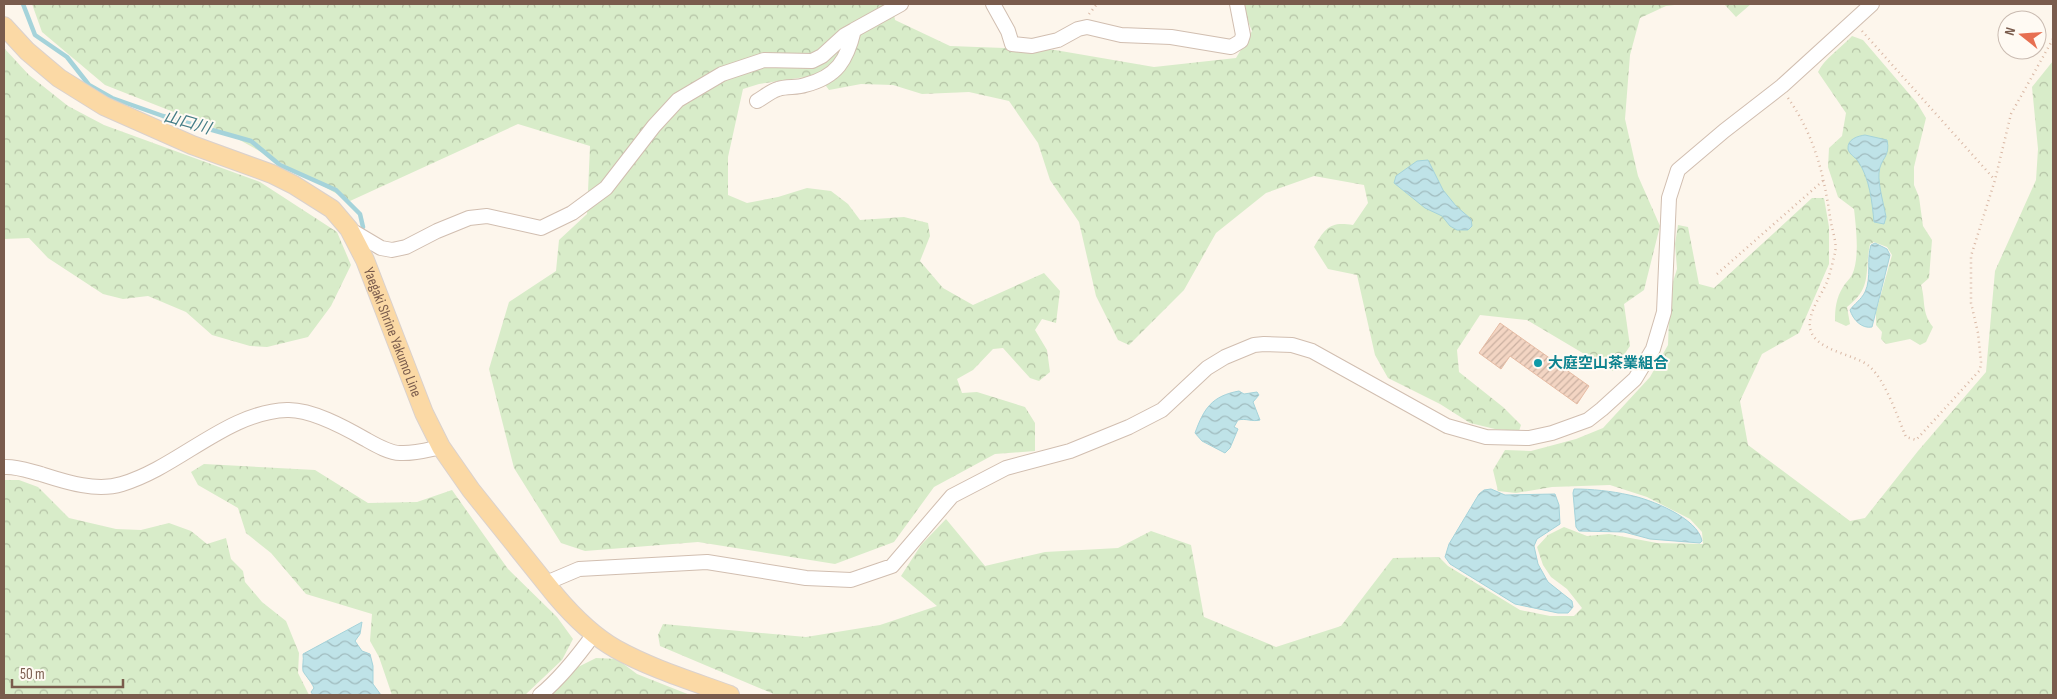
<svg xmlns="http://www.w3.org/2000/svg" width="2057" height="699" viewBox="0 0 2057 699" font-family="'Sofia Sans Condensed','Noto Sans JP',sans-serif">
<defs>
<pattern id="forest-crowns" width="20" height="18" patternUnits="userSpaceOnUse" patternTransform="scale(1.25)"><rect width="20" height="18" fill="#d8ecc9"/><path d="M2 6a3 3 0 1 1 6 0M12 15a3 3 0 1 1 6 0" fill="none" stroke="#b4c2a5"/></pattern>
<pattern id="water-waves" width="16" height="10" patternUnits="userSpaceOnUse" patternTransform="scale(1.25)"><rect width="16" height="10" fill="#bfe3e8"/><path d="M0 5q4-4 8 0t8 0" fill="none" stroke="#a0bbbe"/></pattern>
<pattern id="building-hatch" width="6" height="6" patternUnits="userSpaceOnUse" patternTransform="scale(1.25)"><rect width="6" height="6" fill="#f3d5c3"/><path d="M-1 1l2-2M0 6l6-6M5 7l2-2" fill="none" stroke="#cab0a1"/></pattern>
</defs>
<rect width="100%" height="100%" fill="#fdf6ec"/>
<path fill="url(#forest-crowns)" d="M32,4H892L895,20L950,46L1055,50L1154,67L1236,58L1252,31L1242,7L1243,4H1683L1666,6L1640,18L1630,55L1625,119L1638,176L1660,226L1644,290L1624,304L1630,346L1613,371L1527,320L1480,315L1457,350L1459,372L1503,407L1521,425L1519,431L1495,429L1470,423L1440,404L1388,378L1375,355L1357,275L1328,269L1314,247C1325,228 1330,221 1353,225L1368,203L1364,185L1314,176L1266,193L1216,233L1184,290L1129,345L1118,340L1096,296L1079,222L1050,180L1038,143L1009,101L969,92L922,94L893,85L861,84L829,90L818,75L759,84L743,89L728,157V195L747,203L778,197L807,188L831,191L848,204L860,220L904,217L928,223L930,236L920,261L943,288L973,305L1044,273L1060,291L1056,323L1042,319L1035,330L1047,350L1050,372L1039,381L1030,378L1003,348L993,349L973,370L957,379L962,393L977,392L1025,407L1035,423V451L995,454L934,487L894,542L835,564L698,542L585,551L561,543L514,468L489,369L509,302L556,271L559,240L587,214L590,146L518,124L350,201L227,133L105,85L42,32Z
M1720,4H1751L1736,17L1725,5Z
M1852,36L1863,40L1917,103L1926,118L1914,167V185L1919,197L1923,226L1932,240L1929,278L1921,285C1926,301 1921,312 1933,327L1926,342L1920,345L1910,339L1886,344L1881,339L1882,332L1876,325V312L1892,255L1887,247L1874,242L1870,244C1864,273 1873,287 1847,307L1850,324L1846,326L1835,321C1835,309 1836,298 1843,287C1845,283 1850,279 1852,275C1860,258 1856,227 1854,209L1838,197L1828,167L1829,148L1842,136L1846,113L1818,72C1824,59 1841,48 1852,36Z
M4,48L29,75L68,106L104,125L260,182L337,232L351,265L331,306L308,337L267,347L250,346L212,335L186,312L148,296L123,299L103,294L48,258L29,238L4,239Z
M2053,61V695H776L660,646L658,635L663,624L806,637L880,625L937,606L901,576L921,545L946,519L985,566L1045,552L1118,548L1151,531L1191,545L1204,617L1276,647L1341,626L1393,558L1439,557L1448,566L1520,610L1550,616H1574L1582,608L1567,589L1551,577L1543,565L1537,547L1548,535L1564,527L1587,536L1609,534L1657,543L1703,544L1702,532L1690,519L1647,497L1610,485L1552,487L1516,493L1498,491L1493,470L1505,450L1531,451L1576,439L1603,428L1650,377L1668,345L1670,291L1677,269L1675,244L1678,225L1688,227L1699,284L1714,288L1812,198H1824L1829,227V264L1799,333L1762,354L1740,401L1748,445L1850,521L1865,518L1918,451L1986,372L1995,271L2036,180L2038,149L2032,87Z
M204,464L315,470L368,503L417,502L452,490L508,569L557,617L573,639L562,660L525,695H392L379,657L370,641L372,614L306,594L271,553L246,533L238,508L198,485L191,472Z
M4,480H19L38,487L69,518L116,529L141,530L169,523L191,531L207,544L226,538L231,559L243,571L245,582L262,602L286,621L299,653L298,673L309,695H4Z
M596,658L617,659L637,674L690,695H552L576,668Z"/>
<path fill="url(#water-waves)" stroke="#a5d3da" d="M1865,135L1887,140C1891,157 1880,158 1879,173C1878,185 1884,205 1886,217L1884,224L1874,222C1872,202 1870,179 1858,161C1855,157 1849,154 1848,149C1847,139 1858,136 1865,135Z
M1428,160L1443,190L1456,206L1471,219L1472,226L1468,230H1457L1450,226L1442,216L1425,208L1394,183L1396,176L1417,161Z
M1875,243L1887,249L1890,255L1872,327C1862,329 1853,320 1850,310C1854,304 1861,300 1865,292C1872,277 1866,260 1871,245Z
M1239,391L1244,394L1257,392L1259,395L1253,402L1260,420C1252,422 1246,418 1238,420L1234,427L1238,429L1230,448L1225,453L1202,441L1195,433C1204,408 1212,396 1239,391Z
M1491,489L1505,495L1555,494L1559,505L1560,524L1537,539L1534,546L1538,564L1548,582L1572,601L1573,607L1568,613H1558L1515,604L1450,564L1445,557L1449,544L1479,494L1484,490Z
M1574,489C1592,489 1611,491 1629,495C1650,499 1698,518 1702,541L1700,543L1650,539L1624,532L1579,531L1576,527L1573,493Z
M362,622L360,634L355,641L362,651L370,654L373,666V684L381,695H313L311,692L314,688C311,681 304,674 303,671C302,666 304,660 303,654Z"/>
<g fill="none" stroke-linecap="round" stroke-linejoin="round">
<path stroke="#a5d3da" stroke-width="4.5" d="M23,4L35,35L67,57L89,85L112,98L163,116L251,141L280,165L336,190L360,214L363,227"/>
</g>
<path fill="url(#building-hatch)" stroke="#e6bba3" d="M1500,323L1589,386L1577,404L1510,356L1501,369L1479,353Z"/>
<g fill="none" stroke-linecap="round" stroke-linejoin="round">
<defs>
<path id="minor" d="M993,4L1008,31L1012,44L1032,46L1058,40L1078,29L1087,27L1121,35L1171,37L1231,47L1241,41L1243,35L1237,4
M757,101C764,97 771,91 778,89C787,86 797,88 805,85C837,77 847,60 854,30L901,4
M349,229L381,248L392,250L406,247L437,231L469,218L487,216L541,228L572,213L606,188L654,126L678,100L722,74L764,60L812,61L822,56L845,35L854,30
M4,467C16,466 29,471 41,474C66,482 96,492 122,484C179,467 227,412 287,410C311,409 344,427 365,439C374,444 389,453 400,453C413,454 427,450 441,447
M546,583L579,569L707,562L806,578L851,580L892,566L952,496L1006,468L1070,451L1129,427L1162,410L1207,368L1225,357L1254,345L1264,344L1292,345L1312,351L1447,426L1486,437L1529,438L1552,433L1588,420L1602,409L1635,379L1653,349L1664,312L1669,198L1678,170L1724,131L1782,86L1872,4
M540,695C561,678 578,656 594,634"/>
<g id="major">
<path id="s1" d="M4,26L27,51L59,78L104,106L192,145L272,174L294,185L332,209L349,229L365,260L424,413L441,447L471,490L556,596C573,616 593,636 616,649C652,669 692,681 730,695"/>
</g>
</defs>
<use href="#minor" stroke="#d1beb0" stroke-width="16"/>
<use href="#major" stroke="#dad1cd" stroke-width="20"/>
<path stroke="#d9b8a5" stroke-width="2.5" stroke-dasharray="1 4" stroke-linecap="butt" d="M1089,14L1097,4
M1862,31L1995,180
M1788,98C1816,138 1824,176 1831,223C1833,232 1837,244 1835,253C1833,262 1830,273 1827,282C1821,296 1808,312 1810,328C1814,351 1855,354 1869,366C1886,381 1897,416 1906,437L1916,440L1980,370L1981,362L1978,333L1971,303V256L1995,180L2011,114L2053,39
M1717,274L1825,179"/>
<use href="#minor" stroke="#fff" stroke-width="14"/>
<use href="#major" stroke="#fbd9a5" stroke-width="18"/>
</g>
<circle fill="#0f9aa8" stroke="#fffaf3" stroke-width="2" cx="1538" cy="363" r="5"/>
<g text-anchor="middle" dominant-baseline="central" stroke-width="4" stroke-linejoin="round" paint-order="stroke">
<g font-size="15" fill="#7a5c4d" stroke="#fffaf3">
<text stroke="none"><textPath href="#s1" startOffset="518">Yaegaki Shrine Yakumo Line</textPath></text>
</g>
<g font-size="15" font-weight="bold" fill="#0d838f" stroke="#fffaf3" text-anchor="start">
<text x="1548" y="363">大庭空山茶業組合</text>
</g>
<g font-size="16" font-style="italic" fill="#437c86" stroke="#fffaf3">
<text transform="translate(187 123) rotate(16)">山口川</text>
</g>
</g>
<rect width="2057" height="699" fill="none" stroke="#7a5c4d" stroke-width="10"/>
<g transform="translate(2022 35) rotate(287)"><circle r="24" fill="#fffaf3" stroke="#cabbb1"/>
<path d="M0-4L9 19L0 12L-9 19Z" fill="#e76f51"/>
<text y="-8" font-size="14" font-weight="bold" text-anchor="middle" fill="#7a5c4d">N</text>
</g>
<path d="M12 679v8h111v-8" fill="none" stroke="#7a5c4d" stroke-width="2.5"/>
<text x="20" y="679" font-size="15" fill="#7a5c4d" stroke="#fffaf3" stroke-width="4" paint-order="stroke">50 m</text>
</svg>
